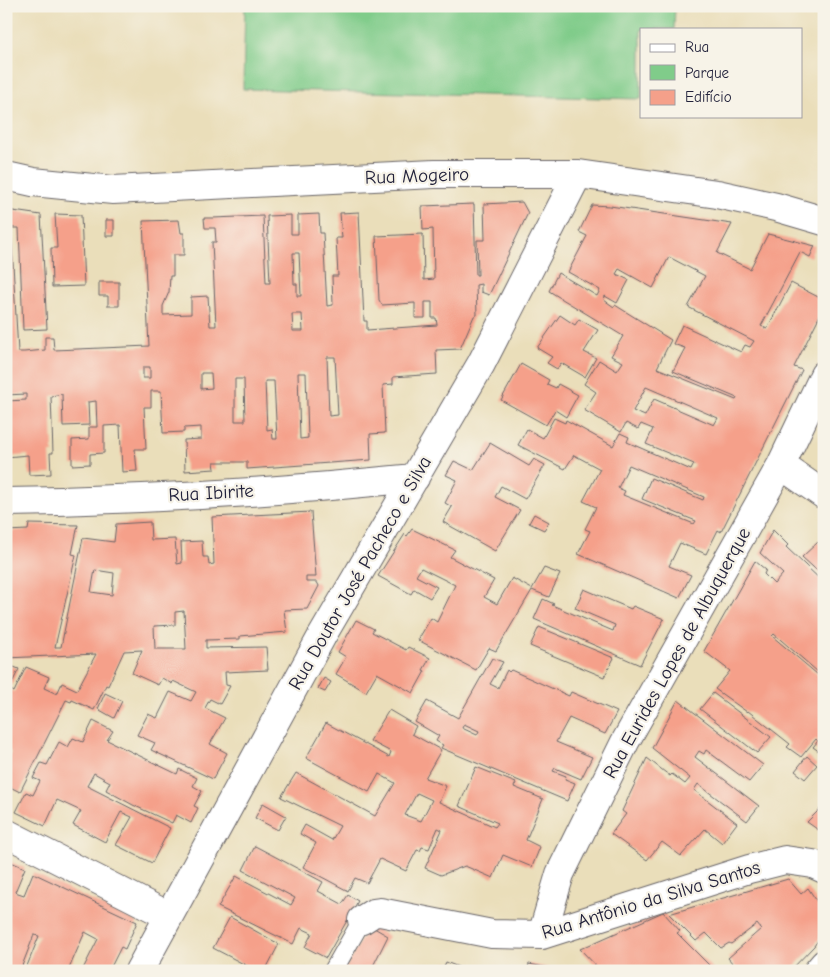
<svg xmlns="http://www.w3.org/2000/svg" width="830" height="977" viewBox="0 0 830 977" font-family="'Comic Neue',sans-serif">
<rect width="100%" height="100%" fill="#f7f3e8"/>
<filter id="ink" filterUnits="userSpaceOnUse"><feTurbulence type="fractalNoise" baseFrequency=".02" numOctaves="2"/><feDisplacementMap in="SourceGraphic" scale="10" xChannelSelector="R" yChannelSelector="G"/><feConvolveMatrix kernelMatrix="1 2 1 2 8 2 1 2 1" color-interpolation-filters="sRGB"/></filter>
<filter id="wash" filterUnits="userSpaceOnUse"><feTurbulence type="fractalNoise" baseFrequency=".0096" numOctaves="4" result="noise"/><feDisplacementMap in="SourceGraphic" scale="20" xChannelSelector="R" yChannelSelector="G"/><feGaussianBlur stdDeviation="1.12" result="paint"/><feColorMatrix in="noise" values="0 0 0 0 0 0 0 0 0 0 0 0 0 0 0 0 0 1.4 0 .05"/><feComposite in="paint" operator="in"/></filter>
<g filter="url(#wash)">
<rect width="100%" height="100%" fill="#eadeba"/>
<path fill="#80cc8a" stroke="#517762" d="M245,6H675L674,29H641V99L243,89Z"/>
<g id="blocks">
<path fill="#f5a08a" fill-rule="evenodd" d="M522,202L528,213L489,295L481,292V284L476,285L477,315L474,316L460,349L436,350L437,374L393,377V384L383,385L385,433L370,434L371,460L247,469V462H214L215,469L185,471L184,440L201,439V427L184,428V432L163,433L161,391H151V407H144L146,449H135L137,471L122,472L120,425L104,426V453L90,454V464L72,465V440L89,439V427H97L96,401L88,402L89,425L63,426L62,394L51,396L53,453H50L51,474L29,475L28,455L6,457V401L26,400V394L6,395V210L41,215L47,329L23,330L19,228H11L18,352H24L45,350V337H53L54,350L149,346L143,221L179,220L181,233H184V255H173V276H170L169,292L163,306V315L191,314V297L208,296L210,326H216L212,242H216L215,228H205L204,218H213L263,216L266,283H270L267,216L291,215V234H298V215L319,214L320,233H323L327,306L333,305L332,276H338L336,238H342L340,213L359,212L364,321H367V330L437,325L436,318H432V302H425V318H415V303L382,305L379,300L376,236L423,234L424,280L434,279L433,229L423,230L422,206L474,204L476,275H478L477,240H485L484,204ZM293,253H299L301,296H297V284H294ZM292,314H302L303,331H293ZM327,357H335L338,415L329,416ZM143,367H150V378H143ZM201,373H211L212,388L201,389ZM298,373H306L308,438L300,439ZM235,379H244L245,421H235ZM265,381H274L277,439H273L272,429L267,430Z
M592,205L610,206L732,224L717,253L750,269L768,234L815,246L810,257L800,252L761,326L767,329L791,283L824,300V307L794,367L802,370L721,532L718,530L706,554L680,543L669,566L691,575L679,598L578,554L590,531L585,529L596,507L583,501L600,469L574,455L565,469L518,445L527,429L543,438L554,418L565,423L566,420L613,446L620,433L629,437L627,442L691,470L694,464L646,444L653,429L641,424L638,429L626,423L621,432L584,410L596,392L584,384L599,360L617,371L623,362L611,356L623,336L549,291L558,273L597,296L600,290L568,272L587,236L579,232ZM669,257L705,276L688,307L754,341L750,347L745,345L741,352L682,325L673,344L685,348L673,371L737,398L736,400L657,368L671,340L615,305L614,307L604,300L605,296L617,303L629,280L616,274L619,269L653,288ZM646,387L718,418L714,425L654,399L645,416L633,411ZM629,465L704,497L703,500L651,478L642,499L696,521L694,524L623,495L625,491L618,488Z
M55,214L81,215L84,286L52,287L51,248H57Z
M106,220H114V236H106Z
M99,282H119V306H108V296H99Z
M560,315L575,325L579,319L598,330L584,352L596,358L585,377L561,363L557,369L547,363L552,357L537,348Z
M521,364L549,380L547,384L556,388L558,384L578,395L566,417L555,410L546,425L501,400Z
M490,443L529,466L534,459L545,465L525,499L501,486L495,497L520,510L495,551L443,522L452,507L445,503L457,480L446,475L454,461L473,470Z
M311,512L316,577H306V582H317L319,586L307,609L284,610L287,632L240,636V639L206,640V648L266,647L268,670L225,672L226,685L230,686L220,704L210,699L205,708L225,718L210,744L227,753L213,779L151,750L155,743L137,735L148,714L157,718L170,692L191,701L196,692L173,681L172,684L162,678L158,685L132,673L142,650L124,651L108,686L106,685L94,710L72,700L71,702L66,700L20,792L6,785V762L11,752L6,750V664L19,669L9,689L14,692L26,667L49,677L44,688L57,694L62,683L77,690L96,654L6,658V531L28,530L29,524L78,525L72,554L76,555L55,647H61L83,538L114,542L116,524L150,522L151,540L175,539L177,564L182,563L181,542L202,541L203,557H208L209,565L214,564L212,517ZM95,570L114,573L112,595L91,592ZM184,611L186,649H155L154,626L175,625V612Z
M534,514L549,522L544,530L529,523Z
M412,529L455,550L450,557L494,580L484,597L497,604L512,578L532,589L544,568L560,574L549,597L532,590L496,651L489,648L476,670L418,640L431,618L437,622L455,585L421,568L416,576L437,587L430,598L414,589L411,594L378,576L405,534L407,536Z
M773,530L788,545L786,547L824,583V673L820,670L818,672L774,634L772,636L824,680V755L813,747L818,741L816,739L801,757L787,747L790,744L748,711L747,712L715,689L730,671L704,651L755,561L766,570L764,574L774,584L783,574L760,553Z
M818,542L824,547V577L802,557Z
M584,589L631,609L633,606L664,619L640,665L534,619L543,599L554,604L552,605L613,631L615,625L575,608Z
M356,620L374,629L372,632L406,650L408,647L430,658L423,670L425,671L413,693L377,673L366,692L336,674L346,657L338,652Z
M539,627L614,658L604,677L530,646Z
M492,658L503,662L490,684L498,688L507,670L509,672L511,670L569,696L571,692L617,712L605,734L569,718L556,742L592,757L581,779L555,768L553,771L566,776L565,779L575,783L567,801L441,748L443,745L436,741L439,736L415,722L427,701L458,718ZM464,724L479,731L477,735L462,728Z
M324,678L331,682L325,692L318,689Z
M105,693L122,701L114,718L98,709Z
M713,693L771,737L757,753L700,709Z
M678,700L763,765L749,782L706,750L704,754L699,751L695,757L759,806L747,821L698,784L694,790L737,823L722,843L705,829L681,856L662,842L647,860L611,834L626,814L622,811L647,758L670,776L672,774L685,784L690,778L652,748Z
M389,710L416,726L412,734L441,750L425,778L446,786L439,802L495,827L498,823L459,806L476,767L516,783L514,787L543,799L526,840L540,847L532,867L503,855L493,878L465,866L441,875L425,868L442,830L438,828L429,849L422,847L420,851L417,850L406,871L380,859L367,883L355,878L348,891L303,867L316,843L300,834L305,825L332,840L340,826L281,797L296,773L375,816L395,783L379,774L369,792L306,758L326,723L389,757L391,752L370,741ZM417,793L432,800L421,821L405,815Z
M93,721L113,731L107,740L177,774L179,769L197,778L193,786L202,791L194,806L198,808L191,823L176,815L172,823L133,805L106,790L110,782L94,773L87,786L170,828L152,863L116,845L132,817L121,812L105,842L73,825L81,811L57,800L45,826L16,812L26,792L33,795L40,781L33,778L41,763L47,765L59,742L68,747L73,738L83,742Z
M807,756L817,765L805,779L795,771Z
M263,803L286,816L278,830L255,818Z
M824,805V834L807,822Z
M255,846L323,882L318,891L342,904L348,895L358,901L326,958L305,947L312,933L301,928L293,944L218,907L236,876L291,905L295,898L243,870Z
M6,860L25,868L15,892L24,895L33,873L137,922L125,949L121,947L109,971H82L98,939L85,932L68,971H44L39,968L38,971H25L39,936L34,935L20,971H6Z
M788,879L801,894L808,888L824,912V932L814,946L790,971H739L728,958L761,929L757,924L731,944L729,943L721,948L706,933L696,941L669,914Z
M663,912L680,931L677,933L714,970L713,971H601L580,949Z
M230,917L279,944L265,971H257L213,948Z
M369,925L388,936L373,966L380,969L379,971H344Z
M446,962L468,971H442Z
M529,964L554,969L527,971Z"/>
</g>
</g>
<g filter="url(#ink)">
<use href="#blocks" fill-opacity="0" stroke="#686467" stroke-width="1"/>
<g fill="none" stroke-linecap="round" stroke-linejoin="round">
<defs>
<path id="lane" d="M333,971L362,920"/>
<path id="street" d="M6,176L33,182L113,190L434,174H578L717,194L776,207L824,221
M781,465L824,495
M6,502C143,500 280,492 415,478
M6,833L169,916
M362,920L373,913L380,912L492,934L542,935L749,869L785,860L813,864L824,869
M542,935L560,874L625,742L781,465L824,375
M139,971L322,636L481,364L578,174
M818,971L824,964"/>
</defs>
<use href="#lane" stroke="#686467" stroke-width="20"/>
<use href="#street" stroke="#686467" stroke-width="30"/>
<use href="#lane" stroke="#fff" stroke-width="18"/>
<use href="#street" stroke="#fff" stroke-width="28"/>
</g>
</g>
<g text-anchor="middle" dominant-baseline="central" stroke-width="4.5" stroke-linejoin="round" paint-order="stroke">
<g font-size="19" fill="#22223b" stroke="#f7f3e8">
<text transform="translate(417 176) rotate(-2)">Rua Mogeiro</text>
<text transform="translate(211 493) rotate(-3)">Rua Ibirite</text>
<text transform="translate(360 573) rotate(-60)">Rua Doutor José Pacheco e Silva</text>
<text transform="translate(677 653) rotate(-61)">Rua Eurides Lopes de Albuquerque</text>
<text transform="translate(651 900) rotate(-17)">Rua Antônio da Silva Santos</text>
</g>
</g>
<rect width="830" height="977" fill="none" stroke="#f7f3e8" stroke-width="25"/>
<rect x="640" y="28" width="162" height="90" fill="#f7f3e8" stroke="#a29fa3"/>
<rect x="650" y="44" width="25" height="8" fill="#ffffff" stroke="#a29fa3"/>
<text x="685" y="52" font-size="15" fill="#22223b">Rua</text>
<rect x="650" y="65" width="25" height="15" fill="#80cc8a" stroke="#a29fa3"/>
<text x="685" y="78" font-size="15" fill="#22223b">Parque</text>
<rect x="650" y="90" width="25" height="15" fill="#f5a08a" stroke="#a29fa3"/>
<text x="685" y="102" font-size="15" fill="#22223b">Edifício</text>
</svg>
